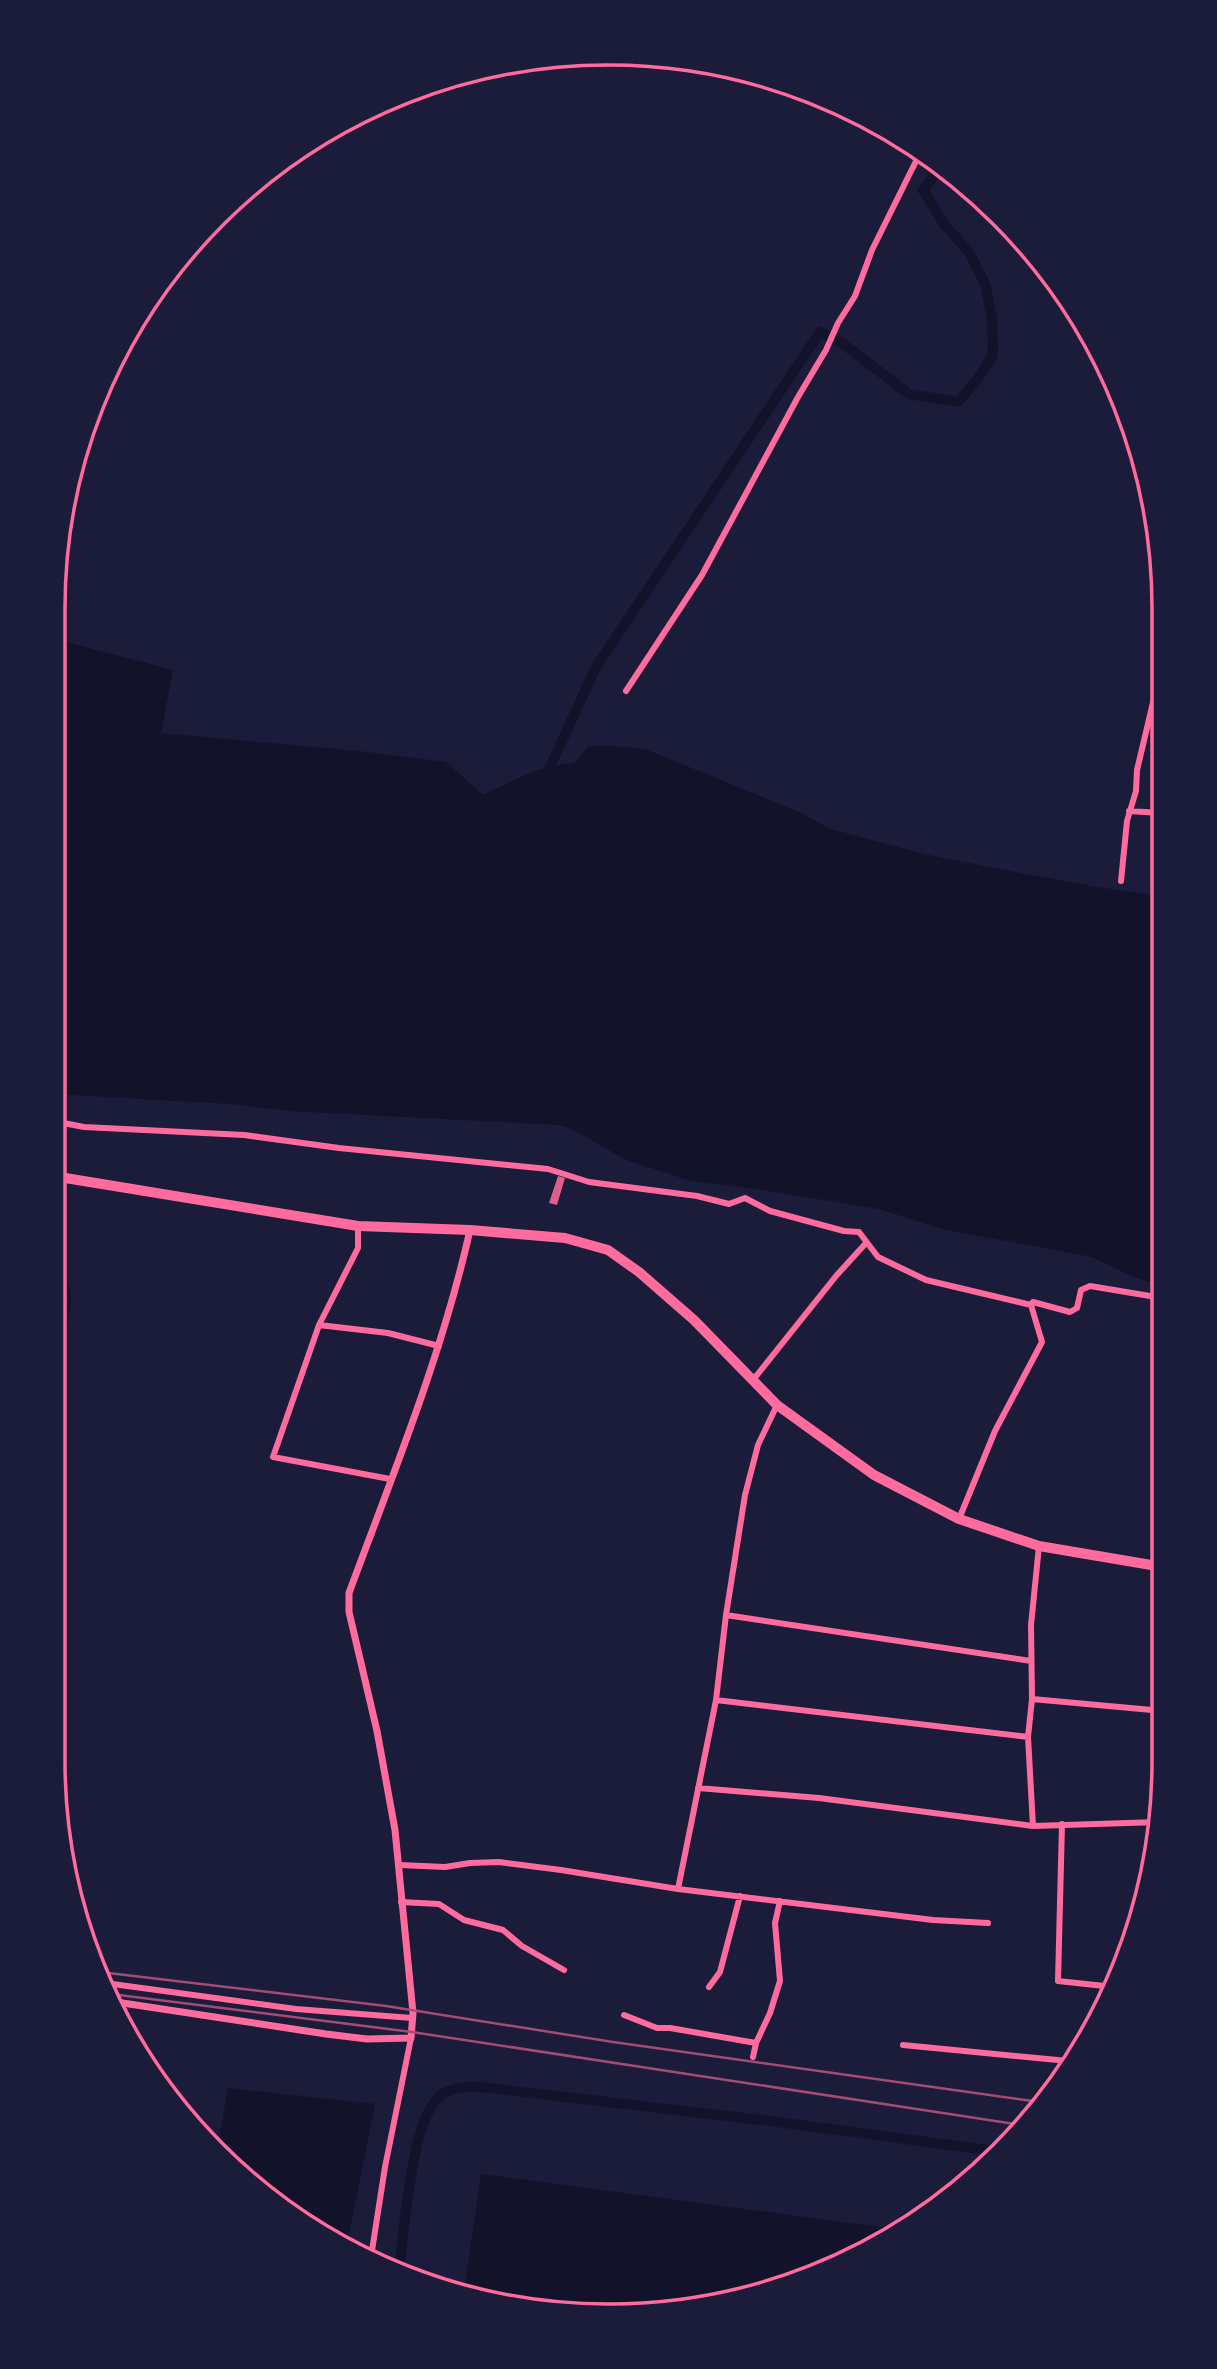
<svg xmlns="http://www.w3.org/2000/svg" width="1217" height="2369" viewBox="0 0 1217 2369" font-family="Montserrat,sans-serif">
<rect width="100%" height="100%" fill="#1b1b3a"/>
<path fill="#12122b" d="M54,639L173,670L161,733L359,751L446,762L483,795C513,781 540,765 574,763L589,746H615L645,749L799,812L828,828L860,837L924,854L1015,872L1097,887L1161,896L1162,1286L1131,1276L1092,1257L942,1229L879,1209L756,1189L691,1181L624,1159L574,1130L560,1125L290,1111L229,1104L53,1094Z
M53,1272C89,1278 61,1345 53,1365Z
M228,2088L375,2104L346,2248L330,2242L242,2178L217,2152Z
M481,2174L896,2229L854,2259L681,2312L500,2306L464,2292Z"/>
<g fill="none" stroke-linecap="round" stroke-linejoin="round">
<path stroke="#12122b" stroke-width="10" d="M545,778L596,667L820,332L842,343L909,394L958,402L977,380L993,355L992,318L985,284L969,252L944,224L923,190L942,165
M399,2268C405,2229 411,2117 441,2095C448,2089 463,2088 472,2086L778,2122L1003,2152"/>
</g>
<path fill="#dd5f8e" d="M558,1176L565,1178L557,1205L549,1203Z"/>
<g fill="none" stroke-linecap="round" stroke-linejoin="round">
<path stroke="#ff6b9d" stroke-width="6" d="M626,691L702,575L798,397L826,350L838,323L855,296L872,250L921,151
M1129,811L1160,813
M1121,881L1127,821L1136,791L1137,770L1160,673
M53,1121L84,1127L244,1135L339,1148L548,1169L589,1182L697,1196L729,1204L745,1198L770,1211L844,1231L859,1232L878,1257L926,1280L1031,1305
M358,1226V1248L319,1325L273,1457L390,1479
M319,1325L388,1333L439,1346
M753,1380L836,1276L866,1243
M959,1519L995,1431L1042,1342L1031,1305L1033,1302L1070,1312L1077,1308L1081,1290L1090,1286L1162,1298
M726,1615L1031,1661
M1032,1699L1163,1711
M716,1700L1028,1737
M698,1788L819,1798L1033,1826L1159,1822
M1062,1824L1058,1981L1114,1987
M1033,1826L1028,1737L1032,1699L1031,1625L1039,1546
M400,1865L445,1867L470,1863L499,1862L561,1870L678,1889L933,1920L988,1923
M678,1889L716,1700L726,1615L745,1495L758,1445L777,1405
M401,1902L439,1904L464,1920L503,1930L522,1946L564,1970
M105,1983L296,2009L412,2018
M709,1987L720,1972L740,1896
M624,2015L657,2028H670L756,2043
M903,2045L1068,2061
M753,2057L756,2043L770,2013L780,1981L775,1923L780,1901
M371,2257L385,2167L411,2038"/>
<path stroke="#ff6b9d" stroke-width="7" d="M116,2002L326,2034L367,2039L411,2038L413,2013L395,1830L377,1731L349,1612V1593C393,1474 442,1355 470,1230"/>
<path stroke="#ff6b9d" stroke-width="10" d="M53,1176L358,1226L470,1230L565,1238L608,1250L639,1272L694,1320L777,1405L874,1475L959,1519L1039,1546L1163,1567"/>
<path stroke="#a44b75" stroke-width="2.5" d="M100,1972L386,2006L613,2042L1039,2102
M111,1994L412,2032L1022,2125"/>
</g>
<path d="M0 0H1217V2369H0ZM608 65H609A543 543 0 0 1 1152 608V1761A543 543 0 0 1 609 2304H608A543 543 0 0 1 65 1761V608A543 543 0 0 1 608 65Z" fill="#1b1b3a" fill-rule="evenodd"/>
<path fill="none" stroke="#ff6b9d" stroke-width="3.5" d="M608 65H609A543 543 0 0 1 1152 608V1761A543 543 0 0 1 609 2304H608A543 543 0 0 1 65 1761V608A543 543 0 0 1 608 65Z"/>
</svg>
